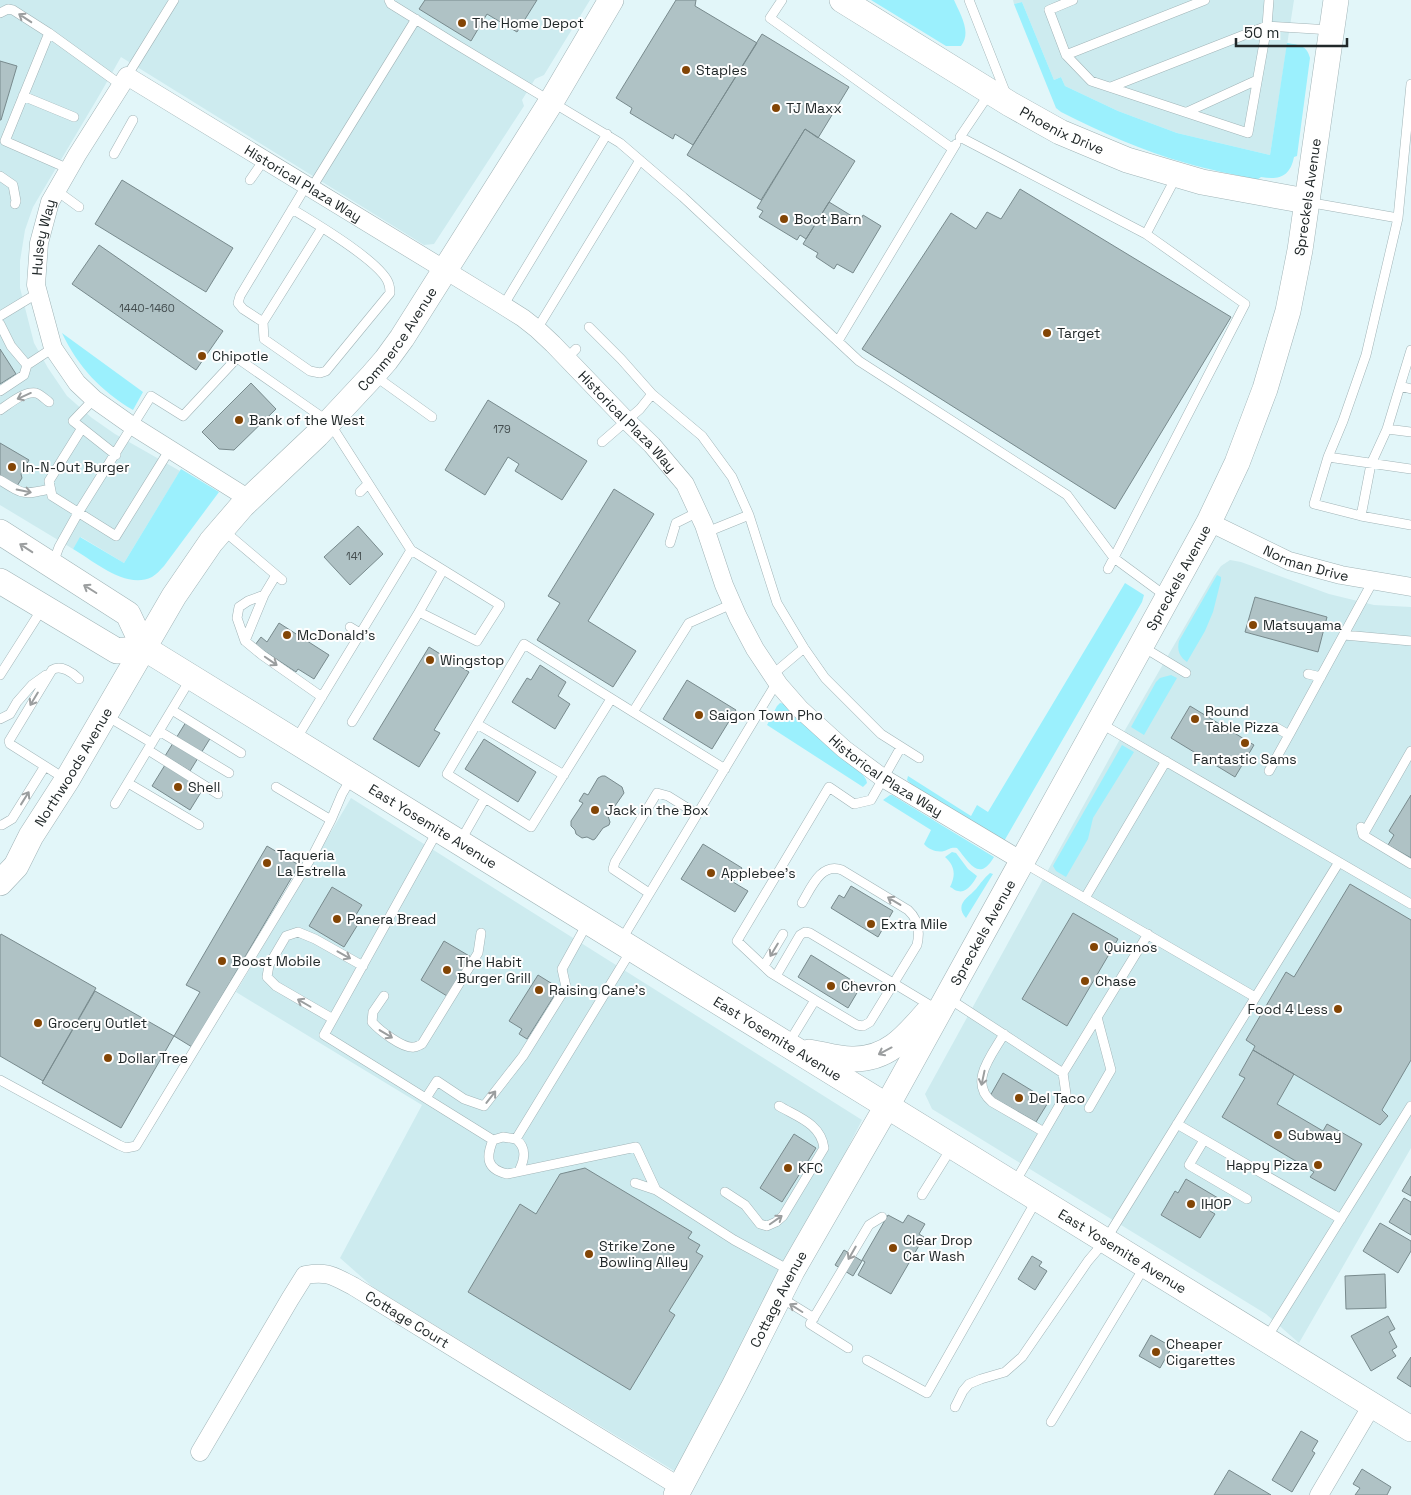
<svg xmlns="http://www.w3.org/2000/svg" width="1411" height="1495" viewBox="0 0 1411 1495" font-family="'Space Grotesk',sans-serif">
<rect width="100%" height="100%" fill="#e2f6f9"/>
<path fill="#cdebef" d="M0,0H590L544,75L535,79L522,100L524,106L434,244L424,245L121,57L100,94L33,207L25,230L20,261V288L34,343L48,368L67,396L92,418L115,434L180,471L124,563L81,537L73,549L0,505Z
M1013,0H1294L1270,155L1177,133L1118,111L1065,86L1061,77L1054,80L1022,2L1014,4Z
M1230,560L1241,562L1329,594L1374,605L1411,607V1148L1299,1343L1266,1314L932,1109L925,1094L1125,730L1214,576L1221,566Z
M351,798L862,1120L763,1314L676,1472L374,1288L340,1258L422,1105L236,992Z"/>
<path fill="#9bf0fd" d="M871,0H954C960,14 972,32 961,46H946Z
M1022,2L1054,80L1061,77L1065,86L1118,111L1177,133L1270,155L1287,43C1299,45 1307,45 1310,58L1297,156L1294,157C1290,177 1279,180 1261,177L1257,180C1233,174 1209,170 1186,163C1142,151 1101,132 1061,112L1056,108L1014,4Z
M62,333L143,392L133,410C101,391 78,367 62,333Z
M181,469L219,492L164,566C160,570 157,574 152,577C126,590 94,561 73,549L80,537L124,563Z
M1217,575L1221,577V580L1213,612L1205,631L1187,662C1179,656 1177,650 1179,641Z
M1125,583L1144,595L1142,602L1003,843L911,784L907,780L908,776L971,816L977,805L988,812Z
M1171,675L1177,678L1144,735L1131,727L1156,682L1160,678Z
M780,703L785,704C806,726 827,748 852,766C858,771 866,775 867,783L863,787L767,725L777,706Z
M1122,745L1134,752L1093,818L1088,839L1066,877L1056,871L1053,866L1054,864Z
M890,795H892L994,857C979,883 969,862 957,848C951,847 950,849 944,851C937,853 928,849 924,844L931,830L883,800Z
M952,852L956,853L968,869L977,876C974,882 966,894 958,891C955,891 953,888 950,887C956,875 955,866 945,857Z
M990,873L993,874L966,918C954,904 968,898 976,889C981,883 984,878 990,873Z"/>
<path fill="#afc2c5" stroke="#788a8d" d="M425,0H537L517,32L487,14L471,41L419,9Z
M676,0H696L695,6L757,43L693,145L675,134L673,139L630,113L632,108L616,98Z
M762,34L849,87L818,138L805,129L761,200L687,155Z
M0,61L17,66L1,120H0Z
M805,129L855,161L806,239L800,235L797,240L759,217L763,211L757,208Z
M122,180L233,248L206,292L95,224Z
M1020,189L1231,317L1115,509L862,349L951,213L976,229L987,212L1001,219Z
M829,202L860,221L863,215L881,226L853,273L837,264L834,269L816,257L818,253L803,244Z
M99,245L223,331L196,370L72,284Z
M0,349L16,374L0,384Z
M251,383L276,409L234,450L219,449L202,432Z
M488,400L587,461L562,500L515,471L519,464L508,457L485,495L445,470Z
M0,443L29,460L21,474L22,478L17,486L0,478Z
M614,489L654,514L588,621L636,651L613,687L537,640L560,603L548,596Z
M358,526L383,554L350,585L324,557Z
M1255,597L1327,617L1318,652L1245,632Z
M279,623L329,655L314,679L298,669L296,672L255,645L261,637L267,642Z
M429,647L469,672L434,730L440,733L419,767L373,739Z
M540,665L566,682L558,696L570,704L555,729L512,702L527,678L531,680Z
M687,680L736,710L712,749L663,719Z
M1190,706L1254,745L1235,777L1171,738Z
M186,722L211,737L190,771L165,756Z
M484,739L536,772L518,802L465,769Z
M165,765L203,789L190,810L152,786Z
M602,776H605L622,787L624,793L608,816L610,822L609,825L603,828L595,839L593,840L587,837L582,838L576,834L575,830L571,826V821L583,803L579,801L584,793L588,795L598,778Z
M1411,795V858L1388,845L1394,835L1389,831Z
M703,844L742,868L733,882L748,891L735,912L681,879Z
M267,846L299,865L192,1047L174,1036L200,992L186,985Z
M1350,884L1411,920V1060L1382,1110L1388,1116L1380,1125L1253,1050L1255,1046L1246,1040L1286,972L1294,977Z
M851,886L893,911L878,937L831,908L839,895L844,898Z
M332,887L362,905L354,918L360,921L344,947L309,926Z
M1073,913L1118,939L1067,1026L1022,999Z
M1,934L96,988L43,1081L0,1056V936Z
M444,941L471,957L447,996L421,980Z
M811,955L861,986L848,1008L798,977Z
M538,975L559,988L527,1039L519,1034L522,1029L509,1021Z
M95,991L174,1036L121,1128L42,1083Z
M1253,1050L1294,1074L1277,1104L1323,1131L1327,1124L1362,1144L1335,1191L1310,1177L1314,1172L1222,1117L1245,1078L1239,1075Z
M1003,1073L1049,1101L1036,1122L990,1096Z
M794,1134L816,1148L782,1202L760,1188Z
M585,1168L692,1232L688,1238L700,1245L696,1252L703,1256L669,1311L675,1315L630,1390L468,1292L520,1204L536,1214L560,1174Z
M1411,1176V1196L1402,1191Z
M1186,1179L1218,1198L1210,1211L1215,1214L1200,1238L1161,1215L1175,1191L1178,1193Z
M1404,1198L1411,1202V1235L1389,1222Z
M888,1215L903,1223L908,1215L925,1224L919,1234L924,1237L891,1294L858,1275L865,1262L862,1260Z
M1380,1223L1411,1241V1251L1398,1273L1363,1251Z
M844,1250L862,1261L853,1276L835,1265Z
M1032,1256L1042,1262L1039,1266L1047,1271L1035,1290L1018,1279Z
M1385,1274L1386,1308L1346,1309L1345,1276Z
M1388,1316L1395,1329L1389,1332L1397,1347L1392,1350L1396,1356L1371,1371L1351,1336Z
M1151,1335L1172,1347L1160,1368L1139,1356Z
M1411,1357V1387L1397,1378Z
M1301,1431L1318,1441L1312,1451L1315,1453L1292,1492L1272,1480Z
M1362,1469L1391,1487L1387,1495H1355L1360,1488L1353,1484Z
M1229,1470L1271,1495H1214Z"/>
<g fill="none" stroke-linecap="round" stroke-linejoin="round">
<defs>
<path id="lane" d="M389,0L391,4L454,43L620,143L683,197L859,361L1067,495L1114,558L1167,597
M782,0L770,18L953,149
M969,0L1006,94
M1073,0L1049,10L1066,55L1091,81L1248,133L1267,26L1269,0
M0,13L8,9L13,10L49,33
M1066,55L1205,0
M127,76L174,0
M1411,84L1398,218L1366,355L1343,421L1328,457L1314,504L1361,516L1411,525
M1111,87L1267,26L1331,30
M989,94L960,137L1146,234
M23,96L74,117
M1187,112L1257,80
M114,154L133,120
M69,169L5,141L49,33L121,85
M0,176L13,185L16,201L15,204
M250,180L264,160
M311,189L416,19
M57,191L79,207
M1307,202L1398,218
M292,209C312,221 385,264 389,285C390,288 390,291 390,293L326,371L320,373L310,371L264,339L263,322L322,228
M503,306L607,134
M0,316L38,293
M263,322L243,309L238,303L240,296L306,186
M0,324L11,346L27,365
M589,327L621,359L652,394
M537,329L640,160
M838,341L956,144
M1411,350L1400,386L1411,389
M567,358L576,349
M375,376L432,417
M0,391L24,375L27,365L53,348
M94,399L73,421L116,455
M0,410C9,404 24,391 36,393C40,394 45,399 49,402
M82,428L49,481L52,496L116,536L170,449
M1387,429L1411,432
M602,442L640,409L652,394L702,436L732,477L749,515
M1328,457L1411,469
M0,480C24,495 23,495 50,489
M360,492L368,484
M1361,516L1371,464L1387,429L1400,386
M223,530L282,580
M707,532L749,515L777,603L804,648L825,678L881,734L919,758
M670,543L676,523L698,512
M53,563L59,547L78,513L151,396L183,416L237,358L329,422L411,550L295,741
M1108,569L1245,304L1146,234L1176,177
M276,575L264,595L248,601L239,607L237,618L245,641L262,655L322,697
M419,612L443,570
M350,627L360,633
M1344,635L1411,641
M245,641L264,595
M1143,647L1186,673
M1308,674L1321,677
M0,675L42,609
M772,675L804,648
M172,710L241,753
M105,715L152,743
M0,719L10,714L17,702L32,685L46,675
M352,722L419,612L477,641L500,605L411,550
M1100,723L1411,904
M477,724L564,775
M1275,727L1289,735L1373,581
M159,731L229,773
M148,750L218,794
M725,769L633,712L689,623L732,604
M1269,771L1289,735
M67,780L10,744L9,741L52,670C61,664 73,673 79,679
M128,783L199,825
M276,787L331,820
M485,798L531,827L611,699
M115,804L191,678
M0,825H2L12,819L45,766
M1361,827L1363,835L1411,751
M438,830L324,1035L493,1140C486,1157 486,1169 507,1174L636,1147L656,1190L734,1240L789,1270
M1363,835L1411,864
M461,840L485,798L447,774L524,644L633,712
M1024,863L1255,997
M649,893L613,869L615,862L657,793L668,796L697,814
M1085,898L1166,761
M802,903C811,888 821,862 842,870L908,910C918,919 920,932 917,945L870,1022L863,1026L857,1025L815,1000
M622,939L777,682
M764,966L783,934
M776,976L800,935L805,932L810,933L933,1007
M384,996L373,1012L372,1022C379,1030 403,1049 414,1047C417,1047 419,1045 422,1044L478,953L481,933
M948,998L1063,1073
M333,1019L276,986L267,977L269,965L286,936L298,932L315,939L363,966
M1004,1034C992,1055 968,1082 992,1102L1044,1132
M788,1044L815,1000L771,973L737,941L829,787L854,804L871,800L901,747
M0,1080L119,1145L126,1148L136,1146L314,853L331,820L342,794L352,777
M426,1098L437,1081L464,1099L484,1106L523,1056L566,987L562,969L588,922
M1089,1108L1111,1070L1097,1017
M1177,1124L1341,1219
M516,1139C527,1148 525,1159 519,1171
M493,1140L503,1137L516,1139L632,949
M1204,1140L1189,1165L1247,1199
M635,1183L656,1190
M1014,1184L1066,1094L1063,1073L1148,934
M725,1192L745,1205L760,1224L767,1226L776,1222L783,1216L824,1148C821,1124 798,1117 779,1106
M922,1195L952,1147
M780,1297L814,1318
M1266,1339L1411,1106
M848,1348L810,1324L869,1225L882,1217
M867,1360L927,1393L1036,1201
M955,1407L963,1391L969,1384L981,1379L1005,1372L1022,1357L1088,1261L1105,1241L1339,862
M1051,1422L1145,1266"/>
<g id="street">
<path id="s1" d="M249,499L128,423L94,399L77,383L53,348L36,285L39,243L50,202L77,155L127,76L496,301L523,318L537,329L553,344L626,420L652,445L685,484L704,525L724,585L738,617L755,649L779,685L800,709L844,749L883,778L1022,861"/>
<path id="s2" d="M1209,522L1289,561L1341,575L1411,587"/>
<path id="s3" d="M200,1452L290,1299L305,1275C328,1271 333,1276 353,1286L680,1487"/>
<path d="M1319,1495L1372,1405"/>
</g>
<g id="secondary">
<path id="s4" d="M842,0L1010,104L1060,132L1127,160L1202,182L1306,201"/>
<path id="s5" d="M0,532L128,614L144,648L1411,1429"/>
<path d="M0,581L117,651L144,648"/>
<path id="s6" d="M0,883L16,866L31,836L67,780L174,596L211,542L242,506L317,435L373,375L386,360L402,338L551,102L611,0"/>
<path d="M809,1052C823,1054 840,1060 854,1059C888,1059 906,1037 926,1014"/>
<path id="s7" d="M676,1495L734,1386L792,1271L887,1106L1141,646L1209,522L1237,463L1265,389L1288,311L1300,250L1336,0"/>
</g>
</defs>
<use href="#lane" stroke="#a1b4b7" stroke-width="10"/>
<use href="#street" stroke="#a1b4b7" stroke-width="19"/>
<use href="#secondary" stroke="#a1b4b7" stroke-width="26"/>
<use href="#lane" stroke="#fff" stroke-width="9"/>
<use href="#street" stroke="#fff" stroke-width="18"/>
<use href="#secondary" stroke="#fff" stroke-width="25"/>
</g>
<defs><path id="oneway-shaft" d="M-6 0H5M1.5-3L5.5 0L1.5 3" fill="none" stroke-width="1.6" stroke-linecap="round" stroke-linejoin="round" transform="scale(1.25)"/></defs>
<g stroke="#9b9e9f">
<use href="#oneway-shaft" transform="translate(25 18) rotate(-147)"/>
<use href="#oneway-shaft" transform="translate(24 396) rotate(156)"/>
<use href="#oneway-shaft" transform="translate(24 491) rotate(11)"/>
<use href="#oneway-shaft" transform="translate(26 548) rotate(-147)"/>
<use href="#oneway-shaft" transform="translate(90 589) rotate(-148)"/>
<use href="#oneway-shaft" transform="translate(271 661) rotate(35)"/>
<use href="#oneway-shaft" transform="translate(34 699) rotate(121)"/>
<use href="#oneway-shaft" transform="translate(25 798) rotate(-58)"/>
<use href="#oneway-shaft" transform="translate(894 901) rotate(-149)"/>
<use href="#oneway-shaft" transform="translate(774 950) rotate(121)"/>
<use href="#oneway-shaft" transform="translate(344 955) rotate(29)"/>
<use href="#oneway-shaft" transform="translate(304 1003) rotate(-150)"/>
<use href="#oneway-shaft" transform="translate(386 1034) rotate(31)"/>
<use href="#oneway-shaft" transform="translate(885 1051) rotate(152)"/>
<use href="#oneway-shaft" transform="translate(983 1078) rotate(102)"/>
<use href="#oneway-shaft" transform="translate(491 1097) rotate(-52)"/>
<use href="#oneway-shaft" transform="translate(776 1220) rotate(-35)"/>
<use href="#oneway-shaft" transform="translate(852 1253) rotate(120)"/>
<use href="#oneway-shaft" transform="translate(796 1308) rotate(-148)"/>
</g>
<g fill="#834505" stroke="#fefefe" stroke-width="2">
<circle cx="462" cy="23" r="5"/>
<circle cx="686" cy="70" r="5"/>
<circle cx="776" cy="108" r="5"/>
<circle cx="784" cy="219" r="5"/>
<circle cx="1047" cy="333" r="5"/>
<circle cx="202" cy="356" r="5"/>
<circle cx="239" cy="420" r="5"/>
<circle cx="12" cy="467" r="5"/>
<circle cx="1253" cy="625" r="5"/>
<circle cx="287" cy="635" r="5"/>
<circle cx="430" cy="660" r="5"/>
<circle cx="699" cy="715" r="5"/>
<circle cx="1195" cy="719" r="5"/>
<circle cx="1245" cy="743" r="5"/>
<circle cx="178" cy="787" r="5"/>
<circle cx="595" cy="810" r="5"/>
<circle cx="267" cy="863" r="5"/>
<circle cx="711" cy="873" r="5"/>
<circle cx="337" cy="919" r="5"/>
<circle cx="871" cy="924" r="5"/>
<circle cx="1094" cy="947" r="5"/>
<circle cx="222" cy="961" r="5"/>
<circle cx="447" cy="970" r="5"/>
<circle cx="1085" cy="981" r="5"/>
<circle cx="831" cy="986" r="5"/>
<circle cx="539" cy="990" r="5"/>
<circle cx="1338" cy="1009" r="5"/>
<circle cx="38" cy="1023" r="5"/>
<circle cx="108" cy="1058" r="5"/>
<circle cx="1019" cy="1098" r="5"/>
<circle cx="1278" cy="1135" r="5"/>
<circle cx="1318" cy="1165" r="5"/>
<circle cx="788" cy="1168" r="5"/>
<circle cx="1191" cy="1204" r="5"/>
<circle cx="893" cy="1248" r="5"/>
<circle cx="589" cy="1254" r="5"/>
<circle cx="1156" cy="1352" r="5"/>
</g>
<g text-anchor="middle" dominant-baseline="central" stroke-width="4" stroke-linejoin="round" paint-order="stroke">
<g font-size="11" fill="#444e50">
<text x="147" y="308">1440-1460</text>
<text x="502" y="429">179</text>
<text x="354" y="556">141</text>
</g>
<g font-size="14" fill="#212829" stroke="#fefefe" text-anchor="start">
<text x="472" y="23">The Home Depot</text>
<text x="696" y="70">Staples</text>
<text x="786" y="108">TJ Maxx</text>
<text x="794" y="219">Boot Barn</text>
<text x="1057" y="333">Target</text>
<text x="212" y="356">Chipotle</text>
<text x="249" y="420">Bank of the West</text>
<text x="22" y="467">In-N-Out Burger</text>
<text x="1263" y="625">Matsuyama</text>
<text x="297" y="635">McDonald's</text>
<text x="440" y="660">Wingstop</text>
<text x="1205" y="711">Round<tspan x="1205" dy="16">Table Pizza</tspan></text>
<text x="709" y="715">Saigon Town Pho</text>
<text x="1245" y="759" text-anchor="middle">Fantastic Sams</text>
<text x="188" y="787">Shell</text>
<text x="605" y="810">Jack in the Box</text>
<text x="277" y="855">Taqueria<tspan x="277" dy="16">La Estrella</tspan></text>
<text x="721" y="873">Applebee's</text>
<text x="347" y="919">Panera Bread</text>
<text x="881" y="924">Extra Mile</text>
<text x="1104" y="947">Quiznos</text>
<text x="232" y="961">Boost Mobile</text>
<text x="457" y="962">The Habit<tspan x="457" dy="16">Burger Grill</tspan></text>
<text x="1095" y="981">Chase</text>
<text x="841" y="986">Chevron</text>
<text x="549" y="990">Raising Cane's</text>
<text x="1328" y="1009" text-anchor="end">Food 4 Less</text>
<text x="48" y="1023">Grocery Outlet</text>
<text x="118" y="1058">Dollar Tree</text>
<text x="1029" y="1098">Del Taco</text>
<text x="1288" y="1135">Subway</text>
<text x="1308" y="1165" text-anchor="end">Happy Pizza</text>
<text x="798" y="1168">KFC</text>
<text x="1201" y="1204">IHOP</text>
<text x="903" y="1240">Clear Drop<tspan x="903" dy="16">Car Wash</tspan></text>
<text x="599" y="1246">Strike Zone<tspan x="599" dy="16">Bowling Alley</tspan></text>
<text x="1166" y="1344">Cheaper<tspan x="1166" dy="16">Cigarettes</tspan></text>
</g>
<g font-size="14" fill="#212829" stroke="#fefefe">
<text stroke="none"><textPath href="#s4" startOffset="256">Phoenix Drive</textPath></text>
<text stroke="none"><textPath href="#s1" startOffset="754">Historical Plaza Way</textPath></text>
<text stroke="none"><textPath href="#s7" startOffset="1451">Spreckels Avenue</textPath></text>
<text stroke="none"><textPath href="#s1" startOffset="364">Hulsey Way</textPath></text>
<text stroke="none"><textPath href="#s6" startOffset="678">Commerce Avenue</textPath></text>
<text stroke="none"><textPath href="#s1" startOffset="1159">Historical Plaza Way</textPath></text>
<text stroke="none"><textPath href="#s2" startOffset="106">Norman Drive</textPath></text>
<text stroke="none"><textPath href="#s7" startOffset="1046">Spreckels Avenue</textPath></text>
<text stroke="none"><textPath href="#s6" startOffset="138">Northwoods Avenue</textPath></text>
<text stroke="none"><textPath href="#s1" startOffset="1608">Historical Plaza Way</textPath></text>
<text stroke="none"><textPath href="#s5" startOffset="529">East Yosemite Avenue</textPath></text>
<text stroke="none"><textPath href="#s7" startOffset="641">Spreckels Avenue</textPath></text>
<text stroke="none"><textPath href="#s5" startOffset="934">East Yosemite Avenue</textPath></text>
<text stroke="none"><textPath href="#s5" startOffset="1339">East Yosemite Avenue</textPath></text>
<text stroke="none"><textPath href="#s7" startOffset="221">Cottage Avenue</textPath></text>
<text stroke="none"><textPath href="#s3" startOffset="320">Cottage Court</textPath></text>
</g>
</g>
<path d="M1236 38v8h111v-8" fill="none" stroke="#212829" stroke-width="2.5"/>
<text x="1244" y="38" font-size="15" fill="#212829" stroke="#fefefe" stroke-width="4" paint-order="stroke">50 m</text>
</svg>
